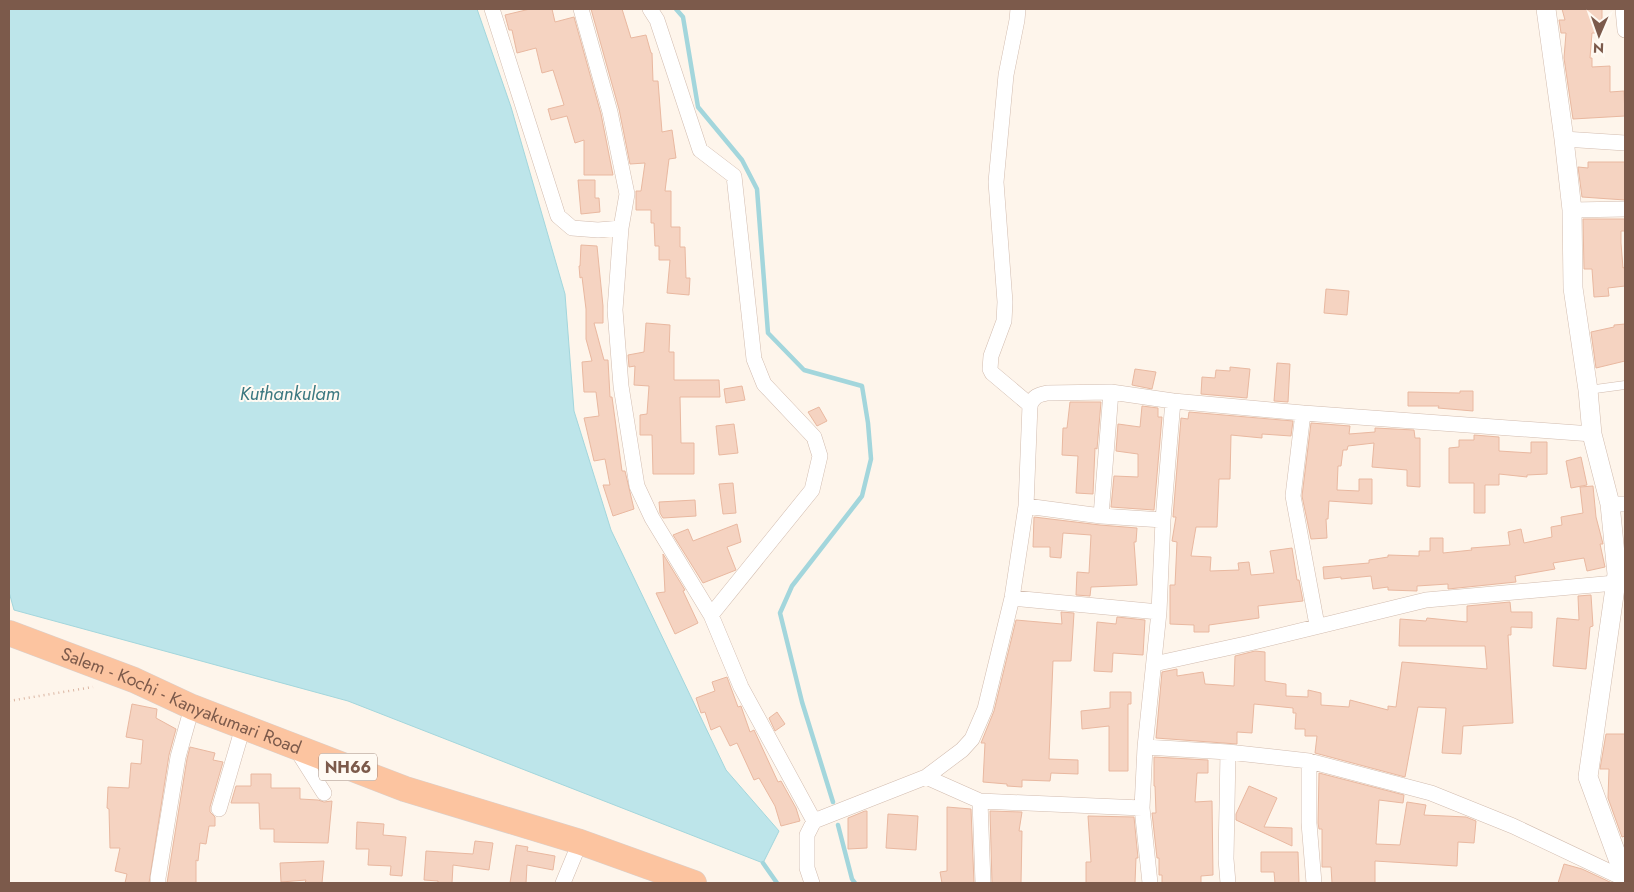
<svg xmlns="http://www.w3.org/2000/svg" width="1634" height="892" viewBox="0 0 1634 892" font-family="Jost,sans-serif">
<rect width="100%" height="100%" fill="#fef5eb"/>
<path fill="#bde5ea" stroke="#a3d6dc" d="M9,9H477L511,107L565,294L574,411L611,530L726,770L779,831L763,863L348,701L14,610L9,592Z"/>
<g fill="none" stroke-linecap="round" stroke-linejoin="round">
<path stroke="#a3d6dc" stroke-width="4.5" d="M676,9L683,17L698,107L742,160L757,189L768,333L804,370L862,386L868,423L871,459L862,496L792,586L780,613L802,702L833,802
M838,825L852,879L855,883
M763,863L777,883"/>
</g>
<path fill="#f5d3c1" stroke="#e9b8a0" d="M530,9H552L555,22L574,17L601,114L613,175H584V140L575,143L567,116L551,120L548,109L564,105L553,70L542,73L536,48L517,53L512,30H509L505,15Z
M591,9H622L631,38L646,35L651,53H652L653,81H658L662,132L672,130L676,158L669,159L665,191H671V227H680V247H685L686,278H690L689,295L667,293L670,260H659V246H655L654,223H651V210H636V191H641L645,163L630,164L619,109Z
M1562,9H1602V33H1592L1590,58H1592V67L1610,66V92L1624,91L1625,116L1573,119L1564,58L1566,33H1561L1560,26L1559,20H1565Z
M1588,162H1625V200L1582,197L1578,167L1588,168Z
M578,180H595V198H599L600,212L581,214Z
M1583,219H1625V231H1621V243L1623,268L1625,267V286L1608,288L1609,296L1594,297L1592,269H1584Z
M581,245L597,246L603,306V323H594L604,360H608L610,397H612L622,471H625L634,509L613,516L603,485H610L605,459L594,461L584,418L599,416L596,392H584L582,362L592,361L586,339V309L582,277L580,278L579,266H580Z
M1326,289L1349,291L1347,315L1324,313Z
M646,323L670,325L669,352H674V380H719L720,397H680L681,443H694V474H653L652,435H640V415L647,414L649,386L634,385L635,366L629,367L628,355L644,352Z
M1625,324V361L1596,368L1591,332L1614,327V325Z
M1277,363L1290,364L1288,402L1274,401Z
M1230,367L1250,369L1247,398L1201,394L1202,377L1215,378L1216,370L1230,371Z
M1135,369L1156,372L1152,389L1132,385Z
M742,386L745,400L726,403L724,389Z
M1460,391H1473V411L1438,408L1439,406H1408V392L1460,393Z
M1070,402H1101L1097,449L1095,448L1093,494L1076,493L1078,456L1062,455L1063,428H1067Z
M1142,406L1158,408V417H1162L1154,510L1111,507L1114,476L1138,477V454L1116,451L1118,424L1140,427Z
M819,407L827,421L817,426L808,412Z
M1189,412L1293,421L1291,436L1262,434V438L1231,435L1230,479H1219L1217,527H1196L1191,556L1211,557L1210,571L1239,570L1238,563L1249,562L1251,575L1274,573L1270,551L1292,548L1297,580H1299L1303,601L1258,606L1259,618L1209,625V632H1194V625L1170,624V585H1175L1177,542L1172,541L1176,517H1173L1181,418L1188,419Z
M1311,423L1350,426L1349,434L1375,432V428L1414,430L1415,438H1420V487L1407,486V470L1372,467L1374,443L1348,446L1347,450H1343L1341,466H1338L1337,490L1359,491V479H1372V504L1329,501L1328,519H1326L1327,538L1311,539L1302,496Z
M734,424L738,453L719,455L716,426Z
M1474,435L1499,437V451L1531,453V442H1547V474L1527,475V477L1499,474V485H1485V513H1474V483H1449V448L1459,447V440H1474Z
M1581,457L1587,485L1571,488L1566,461Z
M733,483L736,513L723,514L719,484Z
M1593,486L1596,517L1602,540L1603,544H1600L1605,567L1587,571L1584,558L1553,563L1555,569L1515,576L1516,582L1448,589V584L1417,586V591L1388,590V587L1373,589L1371,576L1341,579V577L1324,579L1323,567L1369,563V560L1388,557V555L1419,556V551H1430V538H1443V553L1472,550L1471,548L1510,545L1508,532L1521,529L1524,543L1552,537L1551,527L1562,525L1561,517L1583,513L1580,487Z
M695,500L696,516L663,518L660,513L659,502Z
M1034,517L1100,525L1137,528L1136,542H1134L1137,585L1091,587L1090,596L1076,595L1077,572L1089,573L1091,535L1063,533L1061,558L1050,557V547H1033Z
M737,524L741,542L727,547L736,570L703,583L673,535L688,529L693,541Z
M663,554L685,590L683,591L698,623L675,634L656,593L665,592Z
M1591,595L1593,626L1590,627L1586,669L1553,666L1557,618L1579,620L1578,596Z
M1510,602L1511,612H1532V628L1511,627V635H1508L1513,723L1463,726L1461,754L1442,753L1446,708L1418,707L1405,777L1315,753L1317,736H1305V729H1295L1296,713H1293V708L1254,704L1252,733L1237,732V744L1156,738L1162,672L1177,669V676L1203,672L1205,684L1234,686L1235,656L1255,651L1265,652V681L1286,684V696L1308,697V690L1321,693V705L1349,707L1350,700L1388,710V706L1396,707L1402,662L1487,669L1485,646H1399L1400,619L1426,621L1427,618L1467,622V606Z
M1061,612L1074,613L1071,661H1053L1049,759L1078,760V774L1051,773L1050,781L1022,780V787L1007,786V784L983,782L985,743H981L994,711L1016,620L1062,624Z
M1117,617L1145,620L1143,655L1113,653L1112,672L1094,671L1097,622L1116,624Z
M727,677L738,707L741,706L742,709L750,732L754,730L778,782L781,781L796,808L800,821L781,826L775,806L759,778L754,780L737,743L730,746L720,726L711,730L705,712L701,713L696,698L715,691L712,682Z
M1110,692H1131V704H1128V771H1109V726L1082,729L1081,711L1110,708Z
M132,704L157,709L156,718L176,729L169,755L149,883H125L127,874L115,871L120,848H110L109,809L107,808L108,787L129,788L131,763L141,764L143,740L126,737Z
M777,712L785,724L775,731L769,718Z
M1606,734H1625V836L1622,837L1608,798L1609,769H1600Z
M190,747L215,753L213,760L223,762L210,807V812L215,817V826H209L206,844L200,843L198,861L196,860V883H167L187,759Z
M1154,757L1208,760V773H1197L1195,802L1212,801L1213,875L1201,876V883H1162V875H1159V858H1157L1152,813H1156L1155,786H1154Z
M1319,773L1404,795L1403,803L1379,800L1376,844L1400,845L1407,802L1426,805L1424,815L1466,817L1476,821L1474,843L1458,842L1457,866L1375,861V883H1332L1331,867H1322V829H1319L1318,823Z
M251,774H271V788H300V799L318,800L324,802L332,801L328,843L274,842V829H260L259,803H231L236,786H251Z
M1249,786L1277,798L1264,827L1292,828V846L1236,820V814Z
M947,807L971,809L974,883H942L940,872L947,871Z
M865,811H867V848L848,849V818Z
M990,811L1022,812L1019,831H1022L1021,883H992Z
M888,814L918,816L916,850L886,848Z
M1088,816L1134,817L1138,858H1136L1135,883H1086V862H1091Z
M357,822L384,824L383,835L406,837L402,876L390,875L391,866L368,865L369,849H356Z
M475,841L493,843L489,870L453,865L452,883H438V881L424,880L426,851L473,854Z
M516,845L528,847L527,851L555,856L553,870L527,865L526,883H510Z
M1261,852H1298L1299,883H1275L1274,872H1261Z
M324,861L322,883H305L306,880L281,882L280,863Z
M1564,864L1582,869L1612,883H1558Z"/>
<g fill="none" stroke-linecap="round" stroke-linejoin="round">
<defs>
<path id="service" d="M1588,390L1625,385"/>
<path id="minor" d="M492,9L558,216L572,228L598,230L621,228L615,310L621,386L637,486L652,518L711,615L741,687L814,821
M581,9L610,112L627,194L621,228
M650,9L657,20L700,150L734,176L754,359L764,384L814,437L820,456L812,490L711,615
M1018,9L1017,20L1006,75L996,182L1005,302L1004,321L991,356L990,369L992,373L1030,405
M1623,9L1625,30
M1564,139L1625,143
M1572,210L1625,209
M1303,413L1293,496L1317,625
M1610,504H1625
M1026,506L1101,516L1163,520
M1101,516L1111,392
M1012,598L1159,612
M1154,664L1250,643L1426,600L1615,583L1625,585
M295,747L324,793
M1145,747L1228,752L1309,761L1431,793L1513,826L1625,879
M1228,752L1226,859L1228,883
M1309,761V823L1314,883
M926,777L980,801L983,883
M980,801L1142,808
M219,809L243,727
M158,883V878L178,757L192,707
M563,883L580,842
M812,883L807,868V835L814,821L926,777L962,750L972,739L985,709L1012,598L1026,506L1030,405C1034,396 1038,395 1047,393L1111,392L1173,401L1303,413L1592,434
M1150,883L1142,808L1145,747L1159,612L1163,520L1173,401"/>
<path id="tertiary" d="M1546,9L1564,139L1572,210L1573,288L1588,390L1592,434L1610,504L1617,574L1588,777L1625,878"/>
<g id="trunk">
<path id="s1" d="M9,633L134,680L192,707L405,789L580,842L694,883"/>
</g>
</defs>
<use href="#service" stroke="#d2bcaf" stroke-width="9"/>
<use href="#minor" stroke="#d2bcaf" stroke-width="16"/>
<use href="#tertiary" stroke="#d2bcaf" stroke-width="20"/>
<use href="#trunk" stroke="#dad1cd" stroke-width="26"/>
<path stroke="#dbb6a3" stroke-width="2.5" stroke-dasharray="1 4" stroke-linecap="butt" d="M9,701L93,687"/>
<use href="#service" stroke="#fff" stroke-width="8"/>
<use href="#minor" stroke="#fff" stroke-width="15"/>
<use href="#tertiary" stroke="#fff" stroke-width="19"/>
<use href="#trunk" stroke="#fcc4a0" stroke-width="25"/>
</g>
<g text-anchor="middle" dominant-baseline="central" stroke-width="4" stroke-linejoin="round" paint-order="stroke">
<rect fill="#fffaf3" stroke="#a38a7d" stroke-width="1" x="319" y="753.5" width="58" height="27" rx="4"/>
<g font-size="16" font-weight="bold" fill="#7c5a4b">
<text x="348" y="767">NH66</text>
</g>
<g font-size="18" fill="#7c5a4b" stroke="#fffaf3">
<text stroke="none"><textPath href="#s1" startOffset="185">Salem - Kochi - Kanyakumari Road</textPath></text>
</g>
<g font-size="19" font-style="italic" fill="#3c7981" stroke="#fffaf3">
<text x="290" y="393">Kuthankulam</text>
</g>
</g>
<rect width="1634" height="892" fill="none" stroke="#7c5a4b" stroke-width="20"/>
<g transform="translate(1599 35) rotate(182)" stroke="#fffaf3" stroke-width="4" paint-order="stroke">
<path d="M0-4L9 19L0 12L-9 19Z" fill="#7c5a4b"/>
<text y="-8" font-size="14" font-weight="bold" text-anchor="middle" fill="#7c5a4b">N</text>
</g>
</svg>
